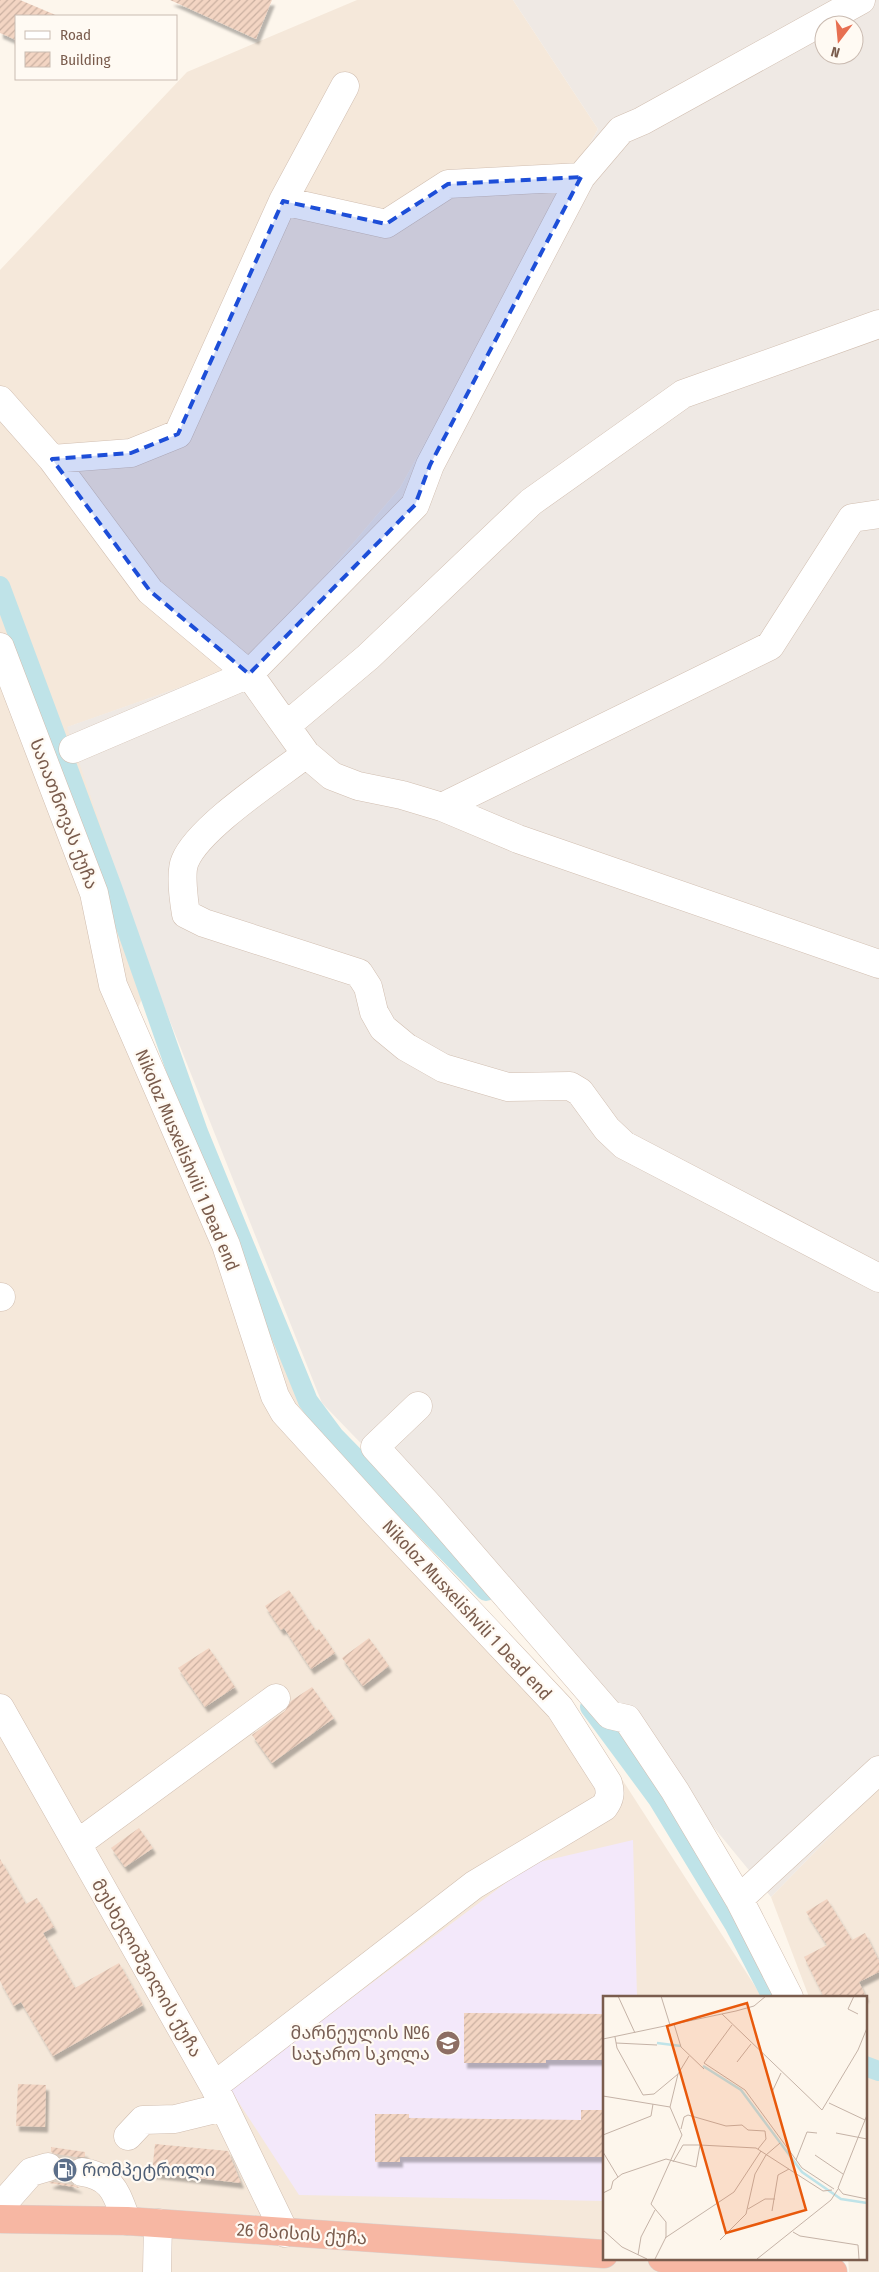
<svg xmlns="http://www.w3.org/2000/svg" width="879" height="2272" viewBox="0 0 879 2272" font-family="'Fira Sans Condensed','Noto Sans Georgian',sans-serif">
<defs>
<pattern id="building-hatch" width="6" height="6" patternUnits="userSpaceOnUse" patternTransform="scale(1.25)"><rect width="6" height="6" fill="#f3d5c3"/><path d="M-1 1l2-2M0 6l6-6M5 7l2-2" fill="none" stroke="#cab0a1"/></pattern>
<filter id="shadow"><feDropShadow dx="3" dy="5.5" stdDeviation="1" flood-color="#0004"/></filter>
</defs>
<rect width="100%" height="100%" fill="#fdf6ec"/>
<path fill="#f5e8da" d="M357,0H513L598,129L400,488L252,662L68,727L152,976L136,1012L310,1420L573,1703L762,1997H604V2258H788V2272H0V270L187,72Z
M879,1786V2272H849L848,2258H865V1997H809L771,1897Z"/>
<path fill="#efe9e4" fill-rule="evenodd" d="M513,0H879V1786L771,1897L611,1702L322,1403L152,976L67,727L252,662L400,488L598,129ZM824,25H854V55H824Z"/>
<path fill="#f3e8fa" d="M633,1840L637,1997H604V2201L299,2195L230,2089L531,1864Z"/>
<g fill="none" stroke-linecap="round" stroke-linejoin="round">
<path stroke="#bfe3e8" stroke-width="20" d="M0,586L113,890L198,1132L308,1401L334,1436L486,1591
M590,1707L658,1799L734,1924L772,1997
M865,2066L879,2071"/>
</g>
<path fill="url(#building-hatch)" filter="url(#shadow)" d="M0,0H20L58,16H16V40L0,33Z
M170,0H272L256,39Z
M289,1590L316,1631L319,1629L335,1653L311,1669L284,1628L281,1630L265,1606Z
M369,1638L389,1666L363,1686L342,1658Z
M209,1648L235,1687L205,1707L178,1668Z
M312,1687L334,1718L272,1763L252,1735L285,1711L291,1701Z
M139,1828L153,1848L125,1867L111,1848Z
M0,1859L26,1904L37,1898L54,1927L43,1933L75,1988L119,1963L143,2005L53,2056L21,2002L14,2006L0,1981Z
M827,1899L852,1940L865,1933L879,1961V1972L859,1982L866,1997H824L804,1957L827,1945L806,1912Z
M464,2013L604,2014V2060H546V2063H464Z
M18,2084L46,2085L45,2127L16,2126Z
M581,2110H604V2157H400V2162H375V2114H409V2118L581,2120Z
M155,2144L228,2151L241,2183L152,2173Z
M51,2147L85,2152V2157H77L71,2161L67,2169V2176L71,2183L80,2188L49,2183L59,2178L63,2170V2162L58,2155L51,2152Z"/>
<g fill="none" stroke-linecap="round" stroke-linejoin="round">
<path stroke="#dcd0c4" stroke-width="28" stroke-dasharray="28 14" stroke-linecap="butt" d="M48,2167L82,2172"/>
<defs>
<path id="minor" d="M283,201L386,224L448,184L581,177
M0,400L52,459L150,591L249,674L306,754L332,776L358,786L402,795L442,807L518,839L879,964
M52,459L131,453L178,434L283,201L345,86
M0,647L94,893L113,985L226,1245L275,1396L284,1412L376,1513L560,1708L608,1783C611,1793 610,1799 604,1807L474,1885L214,2086
M286,726L368,657L531,502L683,394L879,324
M73,749L249,674L415,505L430,465L581,177L621,130L642,121L861,0
M306,754C275,778 199,827 185,861C180,872 184,902 186,914L204,923L359,973L368,987L374,1012L383,1028L406,1047L443,1068L508,1087L570,1086L580,1092L607,1129L624,1145L879,1278
M442,807L770,646L852,518L879,514
M0,1297H1
M418,1406L375,1447L429,1506L610,1715L627,1719L675,1791L739,1899L789,1997
M0,1708L214,2086L285,2233
M77,1844L276,1698
M739,1899L879,1770
M128,2136L143,2120L175,2119L224,2107
M82,2172C114,2177 116,2194 127,2221
M0,2207L31,2172L48,2167
M157,2272L158,2223"/>
<path id="highway" d="M0,2219L127,2221L604,2254
M662,2258L833,2272"/>
</defs>
<use href="#minor" stroke="#d1beb0" stroke-width="29"/>
<use href="#highway" stroke="#dad1cd" stroke-width="29"/>
<use href="#minor" stroke="#fff" stroke-width="28"/>
<use href="#highway" stroke="#f7b7a3" stroke-width="28"/>
</g>
<path fill="#1d4ed8" fill-opacity="0.2" stroke="#1d4ed8" stroke-width="4" stroke-dasharray="10 6" stroke-linejoin="round" d="M581,177L430,465L415,505L249,674L150,591L52,459L131,453L178,434L283,201L386,224L448,184Z"/>
<defs>
<symbol id="school-disc" viewBox="-11 -11 22 22"><circle r="9.5" fill="#8d6e63" stroke="#fffaf3"/><path d="M0-5L7-2L0 1L-7-2ZM-4 1L0 2.5L4 1V4Q0 6-4 4Z" fill="#fff"/></symbol>
<symbol id="fuel-disc" viewBox="-11 -11 22 22"><circle r="9.5" fill="#5c6f8a" stroke="#fffaf3"/><path d="M-5.5-6h7V0h2V4h1.3V-2.5L3-4.5l.8-.8L6-3V5H2.5V1h-1V6h-7ZM-4.2-4.7v3.2H.2V-4.7Z" fill="#fff"/></symbol>
</defs>
<g fill-rule="evenodd">
<use href="#school-disc" x="434" y="2029" width="28" height="28"/>
<use href="#fuel-disc" x="51" y="2156" width="28" height="28"/>
</g>
<g text-anchor="middle" dominant-baseline="central" stroke-width="4.5" stroke-linejoin="round" paint-order="stroke">
<g font-size="18" fill="#7a5c4d" stroke="#fffaf3">
<text transform="translate(64 814) rotate(69)">საიათნოვას ქუჩა</text>
<text transform="translate(187 1160) rotate(67)">Nikoloz Musxelishvili 1 Dead end</text>
<text transform="translate(467 1610) rotate(47)">Nikoloz Musxelishvili 1 Dead end</text>
<text transform="translate(147 1968) rotate(60)">მუსხელიშვილის ქუჩა</text>
<text transform="translate(302 2234) rotate(4)">26 მაისის ქუჩა</text>
</g>
<g font-size="18" fill="#785e54" stroke="#fffaf3" text-anchor="end">
<text x="430" y="2033">მარნეულის №6<tspan x="430" dy="21">საჯარო სკოლა</tspan></text>
</g>
<g font-size="18" fill="#4e5e75" stroke="#fffaf3" text-anchor="start">
<text x="82" y="2170">რომპეტროლი</text>
</g>
</g>
<g transform="translate(603 1996)">
<rect width="264" height="264" fill="#fdf6ec"/>
<path fill="none" stroke="#bfe3e8" stroke-width="2.5" d="M54,47L78,50M100,70L138,94L199,176L238,203L264,207"/>
<path fill="none" stroke="#c5b3a7" stroke-width="1" d="M15,0L32,37M58,0L67,29M251,0L245,13L255,18M119,18L219,114L255,54L264,32M71,28L78,51L101,73M129,29L101,67L142,94L199,172L231,193M12,41L14,52L40,99L51,98L75,78M0,43L133,15L151,10L163,0M13,47L54,49M134,66L148,48M169,96L178,77M0,100L67,111M226,107L262,124M264,119L235,192L240,198L264,203M78,133L81,121L85,119L123,130L139,129L145,134L162,135L163,143L155,153M233,137L264,143M0,139L48,120L50,108M0,156L15,181M212,159L240,178M193,164L204,136L214,137M70,166L80,149H97M0,197L8,193L10,185L19,178L63,163L93,171L97,149L153,152L220,195L229,194M145,213L162,203H172M169,215L175,179L186,173M0,234L19,251L44,263M190,236L197,240L255,249L256,263M62,242L131,196L158,155M117,244L143,218L152,178L163,159L177,147M35,259L38,241L52,214M52,263L63,241V226L48,208L79,139L67,111L75,78L86,60M154,263L228,204L235,193"/>
<path fill="#e8590c" fill-opacity="0.15" stroke="#e8590c" stroke-width="2.5" d="M144,7L203,214L123,237L64,30Z"/>
<rect width="264" height="264" fill="none" stroke="#7a5c4d" stroke-width="2.5"/>
</g>
<rect x="15" y="15" width="162" height="65" fill="#fffaf3" stroke="#cabbb1"/>
<rect x="25" y="31" width="25" height="8" fill="#ffffff" stroke="#cabbb1"/>
<text x="60" y="40" font-size="15" fill="#7a5c4d">Road</text>
<rect x="25" y="52" width="25" height="15" fill="url(#building-hatch)" stroke="#cabbb1"/>
<text x="60" y="65" font-size="15" fill="#7a5c4d">Building</text>
<g transform="translate(839 40) rotate(196)"><circle r="24" fill="#fffaf3" stroke="#cabbb1"/>
<path d="M0-4L9 19L0 12L-9 19Z" fill="#e76f51"/>
<text y="-8" font-size="14" font-weight="bold" text-anchor="middle" fill="#7a5c4d">N</text>
</g>
</svg>
